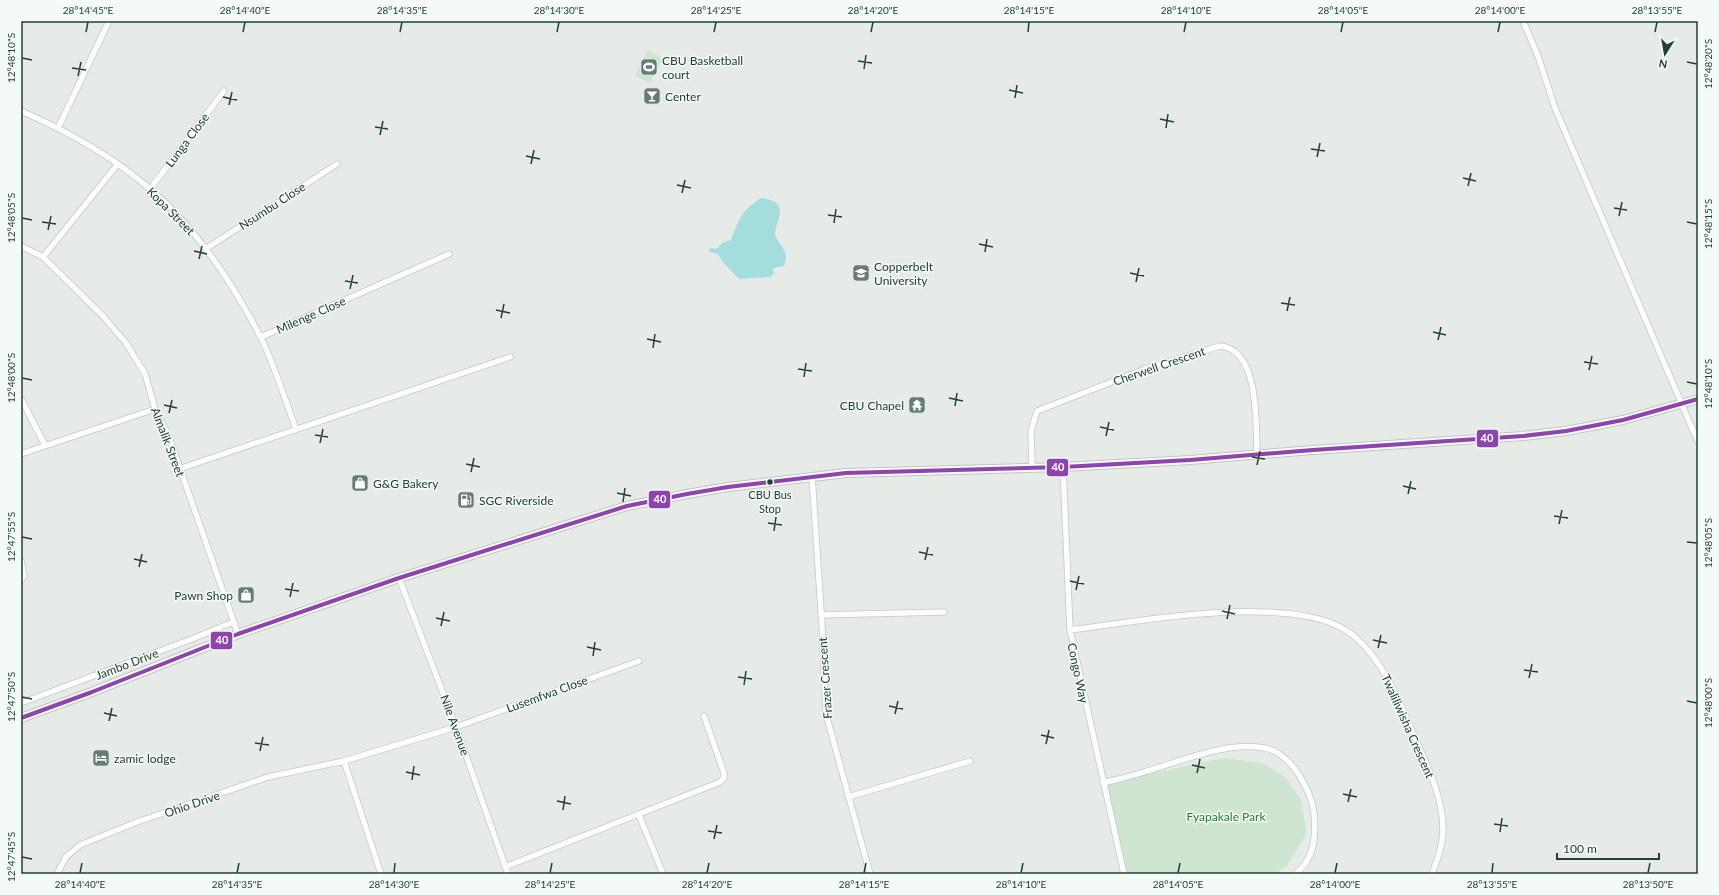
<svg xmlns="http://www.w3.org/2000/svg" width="1719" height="895" viewBox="0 0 1719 895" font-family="Lato,sans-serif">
<rect width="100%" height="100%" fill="#e6ebe8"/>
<path fill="#cee6d1" d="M648,50L663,58L650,83L635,76Z
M1223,758L1263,763L1286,778L1301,800L1307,833L1287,866L1275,874H1125L1105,783Z"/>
<path fill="#a3dedc" d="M762,198C791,203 777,216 775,234C780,249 790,248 784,266L773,268L774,273L771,277L739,279L722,261L718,254L710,252L709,250L710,248L717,249L722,243L731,240C737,223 744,206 762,198Z"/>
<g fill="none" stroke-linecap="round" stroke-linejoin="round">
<defs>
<path id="street" d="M1523,21L1538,56L1555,108L1698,442
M21,111C67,131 112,156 150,189C195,227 233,284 260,336C274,363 285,400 296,429
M58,128L109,21
M150,189L224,91
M21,246L43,257L102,315L126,343L145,374L155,409L169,437L238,634
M207,248L337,164
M43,257L117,165
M261,337L449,254
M21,399L45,445
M21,454L155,409
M1063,467L1070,630L1124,874
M1032,468L1031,431L1037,411L1145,369L1220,346C1260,349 1256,426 1257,455
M179,469L510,357
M812,476L822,625L826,714L870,874
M21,561L24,576L21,580
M399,578L456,727L508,874
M821,615L944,612
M1070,630C1135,622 1302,590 1354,636C1384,662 1399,700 1414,736C1427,766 1443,796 1443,830C1443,845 1437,860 1432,874
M21,703L192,639L233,622
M344,761L381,874
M1103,783C1118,779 1133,776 1147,771C1181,761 1233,739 1269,749C1283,753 1297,769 1303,782C1308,791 1313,803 1314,813C1316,836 1315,859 1295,874
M848,797L970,761
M639,815L663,874
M505,867L720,782L724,778V773L704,716
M57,874L66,857L80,845L137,822L268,777L344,761L456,727L639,661"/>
<path id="secondary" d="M21,718L92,692L238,634L399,578L627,506L687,494L728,487L846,473L1063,467L1190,460L1313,450L1523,436L1566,431L1623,420L1698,399"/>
</defs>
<use href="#street" stroke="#c3c8c5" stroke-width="7"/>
<use href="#secondary" stroke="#bfc7c3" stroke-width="10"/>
<use href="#street" stroke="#fbfcfc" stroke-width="5.5"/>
<use href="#secondary" stroke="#fbfcfc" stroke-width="8"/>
<defs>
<path id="bus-1" d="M21,718L92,692L238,634L399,578L627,506L687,494L728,487L846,473L1063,467L1190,460L1313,450L1523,436L1566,431L1623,420L1698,399"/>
</defs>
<use href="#bus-1" stroke="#f4faf6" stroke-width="7"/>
<use href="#bus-1" stroke="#8e44ad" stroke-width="4"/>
</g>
<path fill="none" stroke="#204133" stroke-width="1.5" d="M86,32L88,22M243,32L245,22M400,32L402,22M557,32L559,22M714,32L716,22M871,32L873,22M1028,32L1029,22M1184,32L1186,22M1341,32L1343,22M1498,32L1500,22M1655,32L1657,22M22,58L32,60M858,61L872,63M1687,62L1697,64M72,68L86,70M864,69L866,55M78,76L81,62M1009,90L1023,93M223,97L237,100M1015,98L1017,85M229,105L232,92M1160,119L1174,122M375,127L388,129M1166,128L1168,114M380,135L383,121M1311,149L1325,151M526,156L540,159M1317,157L1320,143M531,164L534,150M1463,178L1476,181M677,185L691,188M1468,186L1471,173M682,193L685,180M1614,208L1627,210M828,215L842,217M1619,216L1622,202M22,218L32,220M42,222L56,224M1687,222L1697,224M834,223L836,209M48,230L51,216M979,244L993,247M194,251L207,254M985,252L987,239M199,259L202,246M1130,273L1144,276M345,281L358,283M1136,282L1139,268M350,289L353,275M1281,303L1295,305M496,310L510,313M1287,311L1290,297M501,318L504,304M1433,332L1446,335M647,339L661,342M1438,340L1441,327M653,348L655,334M1584,362L1598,364M798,369L812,371M1589,370L1592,356M804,377L806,363M22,378L32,380M1687,382L1697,384M949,398L963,401M164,405L177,408M955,406L957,393M169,413L172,400M1100,427L1114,430M315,435L328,437M1106,436L1109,422M320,443L323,429M1252,457L1265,459M466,464L480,467M1257,465L1260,451M471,472L474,458M1403,486L1416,489M617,493L631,496M1408,494L1411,481M623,502L625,488M1554,516L1568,518M768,523L782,525M1559,524L1562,510M774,531L776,517M22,537L32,539M1687,542L1697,543M919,552L933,555M134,559L147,562M925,560L928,547M139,567L142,554M1070,581L1084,584M285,589L299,591M1076,590L1079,576M290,597L293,583M1222,611L1235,614M436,618L450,621M1227,619L1230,605M441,626L444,612M1373,640L1387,643M587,647L601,650M1378,648L1381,635M593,656L595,642M1524,670L1538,672M738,677L752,679M1529,678L1532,664M744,685L746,671M22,697L32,699M1687,701L1697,703M889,706L903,709M104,713L117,716M895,714L898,701M109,721L112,708M1041,735L1054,738M255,743L269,745M1046,744L1049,730M260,751L263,737M1192,765L1205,768M406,772L420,775M1197,773L1200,759M412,780L414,766M1343,794L1357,797M557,801L571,804M1348,802L1351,789M563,810L565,796M1494,824L1508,826M708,831L722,833M1500,832L1502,818M714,839L717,825M22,857L32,859M80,873L82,863M237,873L239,863M394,873L395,863M550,873L552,863M707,873L709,863M864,873L866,863M1021,873L1023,863M1178,873L1180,863M1335,873L1337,863M1492,873L1493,863M1648,873L1650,863"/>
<defs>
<symbol id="stadium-square" viewBox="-11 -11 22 22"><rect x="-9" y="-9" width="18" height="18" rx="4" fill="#657c72" stroke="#f4faf6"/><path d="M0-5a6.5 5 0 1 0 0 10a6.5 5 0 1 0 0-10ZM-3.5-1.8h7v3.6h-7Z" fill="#fff"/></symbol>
<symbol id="bar-square" viewBox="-11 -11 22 22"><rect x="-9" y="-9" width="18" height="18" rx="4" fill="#657c72" stroke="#f4faf6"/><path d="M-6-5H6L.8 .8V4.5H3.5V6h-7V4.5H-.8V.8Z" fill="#fff"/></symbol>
<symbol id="university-square" viewBox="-11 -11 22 22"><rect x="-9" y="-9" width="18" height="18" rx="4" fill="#657c72" stroke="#f4faf6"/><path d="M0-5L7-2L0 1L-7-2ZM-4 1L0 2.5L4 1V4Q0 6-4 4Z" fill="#fff"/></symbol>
<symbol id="temple-square" viewBox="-11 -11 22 22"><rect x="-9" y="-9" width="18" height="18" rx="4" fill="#657c72" stroke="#f4faf6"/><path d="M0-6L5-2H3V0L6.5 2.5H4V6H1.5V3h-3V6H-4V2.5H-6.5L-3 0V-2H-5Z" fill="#fff"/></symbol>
<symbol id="shop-square" viewBox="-11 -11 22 22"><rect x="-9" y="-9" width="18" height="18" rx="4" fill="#657c72" stroke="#f4faf6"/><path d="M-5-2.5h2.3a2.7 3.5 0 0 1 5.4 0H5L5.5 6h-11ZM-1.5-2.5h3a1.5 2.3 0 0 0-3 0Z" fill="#fff"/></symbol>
<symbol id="fuel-square" viewBox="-11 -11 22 22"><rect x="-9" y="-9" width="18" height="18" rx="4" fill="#657c72" stroke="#f4faf6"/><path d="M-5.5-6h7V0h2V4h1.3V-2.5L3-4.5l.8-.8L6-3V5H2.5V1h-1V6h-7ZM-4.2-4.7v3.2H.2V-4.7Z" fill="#fff"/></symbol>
<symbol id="hotel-square" viewBox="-11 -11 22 22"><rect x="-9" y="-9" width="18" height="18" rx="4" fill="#657c72" stroke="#f4faf6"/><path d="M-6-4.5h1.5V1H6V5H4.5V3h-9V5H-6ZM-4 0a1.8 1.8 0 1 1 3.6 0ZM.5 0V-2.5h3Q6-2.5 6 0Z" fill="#fff"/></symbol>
</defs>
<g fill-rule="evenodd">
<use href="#stadium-square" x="639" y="57" width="20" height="20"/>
<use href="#bar-square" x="642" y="86" width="20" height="20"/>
<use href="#university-square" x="851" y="263" width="20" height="20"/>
<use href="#temple-square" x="907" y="395" width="20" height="20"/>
<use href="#shop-square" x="350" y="473" width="20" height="20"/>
<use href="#fuel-square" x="456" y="490" width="20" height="20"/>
<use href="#shop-square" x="236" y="585" width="20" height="20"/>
<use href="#hotel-square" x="91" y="748" width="20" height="20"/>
</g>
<circle fill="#204133" stroke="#f4faf6" stroke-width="1.5" cx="770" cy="482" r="3.5"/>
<g text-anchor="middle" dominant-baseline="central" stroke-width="3" stroke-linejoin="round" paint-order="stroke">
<g font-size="11" fill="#204133" stroke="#f4faf6">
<text x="770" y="494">CBU Bus<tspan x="770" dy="14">Stop</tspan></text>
</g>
<g font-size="12" fill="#204133" stroke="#f4faf6" text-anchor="start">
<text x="662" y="60">CBU Basketball<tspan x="662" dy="14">court</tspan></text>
<text x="665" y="96">Center</text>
<text x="874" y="266">Copperbelt<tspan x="874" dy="14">University</tspan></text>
<text x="904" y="405" text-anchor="end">CBU Chapel</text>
<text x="373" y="483">G&amp;G Bakery</text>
<text x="479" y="500">SGC Riverside</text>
<text x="233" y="595" text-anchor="end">Pawn Shop</text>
<text x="114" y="758">zamic lodge</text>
</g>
<g font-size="12" fill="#204133" stroke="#f4faf6">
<text transform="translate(187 140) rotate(-53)">Lunga Close</text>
<text transform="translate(272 206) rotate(-33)">Nsumbu Close</text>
<text transform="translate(171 211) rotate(45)">Kopa Street</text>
<text transform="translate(311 315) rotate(-24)">Milenge Close</text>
<text transform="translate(1159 366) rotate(-19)">Cherwell Crescent</text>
<text transform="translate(168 442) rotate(69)">Almalik Street</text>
<text transform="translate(127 664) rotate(-21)">Jambo Drive</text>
<text transform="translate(1078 673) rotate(78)">Congo Way</text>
<text transform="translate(825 678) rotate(-94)">Frazer Crescent</text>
<text transform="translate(547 694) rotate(-20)">Lusemfwa Close</text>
<text transform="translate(455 725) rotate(70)">Nile Avenue</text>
<text transform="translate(1408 726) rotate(66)">Twaliliwisha Crescent</text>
<text transform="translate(192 804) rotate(-19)">Ohio Drive</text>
</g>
<g font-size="12" fill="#277c39" stroke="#f4faf6">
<text x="1226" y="816">Fyapakale Park</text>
</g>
</g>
<g stroke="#f4faf6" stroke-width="1.5">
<rect x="1476" y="429" width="23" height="19" rx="4" fill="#8e44ad"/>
<rect x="1046" y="458" width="23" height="19" rx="4" fill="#8e44ad"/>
<rect x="648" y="490" width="23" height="19" rx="4" fill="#8e44ad"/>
<rect x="210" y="631" width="23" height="19" rx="4" fill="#8e44ad"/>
</g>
<g font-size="11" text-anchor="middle" font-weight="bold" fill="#fff">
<text x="1487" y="442">40</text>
<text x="1058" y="471">40</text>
<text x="660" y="503">40</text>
<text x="222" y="644">40</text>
</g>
<rect width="1719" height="895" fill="none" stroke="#f4faf6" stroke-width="44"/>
<g transform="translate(1665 54) rotate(191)" stroke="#f4faf6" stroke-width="3" paint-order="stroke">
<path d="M0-3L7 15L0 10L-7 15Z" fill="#204133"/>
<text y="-6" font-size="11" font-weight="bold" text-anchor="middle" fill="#204133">N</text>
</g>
<path d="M1557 853v6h102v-6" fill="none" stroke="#204133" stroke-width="2"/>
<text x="1563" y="853" font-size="12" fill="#204133" stroke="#f4faf6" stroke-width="3" paint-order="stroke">100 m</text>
<rect x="22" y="22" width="1675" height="851" fill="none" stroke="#204133" stroke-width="1.5"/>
<g font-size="10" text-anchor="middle" fill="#204133">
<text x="88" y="14">28°14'45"E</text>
<text x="245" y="14">28°14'40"E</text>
<text x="402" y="14">28°14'35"E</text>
<text x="559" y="14">28°14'30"E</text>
<text x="716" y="14">28°14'25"E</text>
<text x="873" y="14">28°14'20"E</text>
<text x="1029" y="14">28°14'15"E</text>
<text x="1186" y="14">28°14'10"E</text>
<text x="1343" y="14">28°14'05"E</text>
<text x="1500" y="14">28°14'00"E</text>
<text x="1657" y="14">28°13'55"E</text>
<text transform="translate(11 58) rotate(-90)" y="4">12°48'10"S</text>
<text transform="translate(1708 64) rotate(-90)" y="4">12°48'20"S</text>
<text transform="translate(11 218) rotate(-90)" y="4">12°48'05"S</text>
<text transform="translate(1708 224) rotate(-90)" y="4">12°48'15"S</text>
<text transform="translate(11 378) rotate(-90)" y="4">12°48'00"S</text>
<text transform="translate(1708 384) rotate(-90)" y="4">12°48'10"S</text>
<text transform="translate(11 537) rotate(-90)" y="4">12°47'55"S</text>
<text transform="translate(1708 543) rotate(-90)" y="4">12°48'05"S</text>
<text transform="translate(11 697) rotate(-90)" y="4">12°47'50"S</text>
<text transform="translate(1708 703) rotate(-90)" y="4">12°48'00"S</text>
<text transform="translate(11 857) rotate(-90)" y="4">12°47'45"S</text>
<text x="80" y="888">28°14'40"E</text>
<text x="237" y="888">28°14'35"E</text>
<text x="394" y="888">28°14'30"E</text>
<text x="550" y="888">28°14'25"E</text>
<text x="707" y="888">28°14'20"E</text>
<text x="864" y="888">28°14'15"E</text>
<text x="1021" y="888">28°14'10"E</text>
<text x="1178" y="888">28°14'05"E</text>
<text x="1335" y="888">28°14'00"E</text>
<text x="1492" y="888">28°13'55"E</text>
<text x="1648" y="888">28°13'50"E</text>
</g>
</svg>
